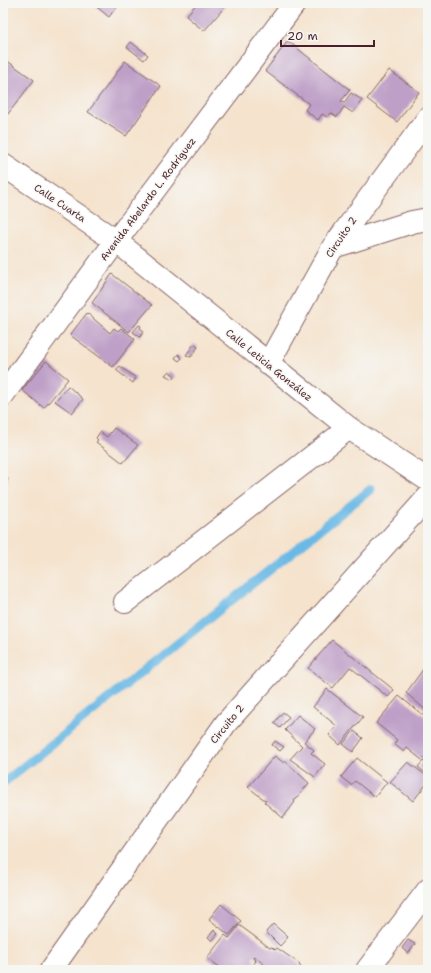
<svg xmlns="http://www.w3.org/2000/svg" width="431" height="973" viewBox="0 0 431 973" font-family="'Shantell Sans',sans-serif">
<rect width="100%" height="100%" fill="#f6f6f2"/>
<filter id="ink" filterUnits="userSpaceOnUse"><feTurbulence type="fractalNoise" baseFrequency=".025" numOctaves="2"/><feDisplacementMap in="SourceGraphic" scale="8" xChannelSelector="R" yChannelSelector="G"/><feConvolveMatrix kernelMatrix="1 2 1 2 8 2 1 2 1" color-interpolation-filters="sRGB"/></filter>
<filter id="wash" filterUnits="userSpaceOnUse"><feTurbulence type="fractalNoise" baseFrequency=".012" numOctaves="4" result="noise"/><feDisplacementMap in="SourceGraphic" scale="16" xChannelSelector="R" yChannelSelector="G"/><feGaussianBlur stdDeviation="0.9" result="paint"/><feColorMatrix in="noise" values="0 0 0 0 0 0 0 0 0 0 0 0 0 0 0 0 0 1.4 0 .05"/><feComposite in="paint" operator="in"/></filter>
<g filter="url(#wash)">
<rect width="100%" height="100%" fill="#f5e3cd"/>
<g fill="none" stroke-linecap="round" stroke-linejoin="round">
<path stroke="#6bb9e5" stroke-width="9" d="M3,783L371,489"/>
</g>
<g id="blocks">
<path fill="#be9fc7" d="M92,3H119L109,17Z
M197,3H228L204,31L186,16Z
M288,41L350,90L341,101L344,103L351,93L362,100L353,113L344,107L337,117L331,113L327,117L322,114L318,120L305,110L309,104L265,71Z
M131,42L148,55L144,60L127,47Z
M3,58L34,80L8,114L3,111Z
M125,61L161,86L126,136L88,112Z
M389,70L419,92L397,122L367,99Z
M112,274L152,305L129,332L92,303Z
M87,313L110,333L114,328L118,331L121,328L135,339L113,367L70,335Z
M139,325L141,326L140,328L144,331L140,337L133,332Z
M194,344L198,347L191,357L186,355Z
M178,354L182,358L179,361L175,358Z
M46,361L68,379L44,408L22,390Z
M120,366L136,378L133,383L116,370Z
M169,371L175,376L173,379L165,375Z
M68,386L83,399L72,413L55,401Z
M114,428L138,445L123,463L96,442L98,440L96,438L100,432L107,437Z
M3,475L8,479L3,487Z
M332,640L394,690L388,697L350,667L333,688L308,668Z
M424,668L428,671V712L406,693Z
M327,689L363,717L340,745L329,735L337,726L313,707Z
M399,696L428,719V754L422,760L407,748L404,752L394,744L397,740L376,723Z
M283,712L289,717L280,728L274,723Z
M298,715L315,729L304,742L314,750L311,753L325,764L315,777L290,759L302,746L285,730Z
M354,731L363,738L353,752L343,744Z
M275,741L284,747L280,751L272,745Z
M275,756L284,763L285,761L309,783L294,801L295,802L283,818L264,802L266,801L248,787Z
M357,758L387,782L375,797L355,781L351,785L341,777Z
M423,761L428,764V775L418,767Z
M408,762L428,777V782L413,801L390,782Z
M221,904L241,921L229,935L209,919Z
M273,924L288,937L280,946L266,932Z
M239,925L270,948L272,947L275,950L277,948L300,964L299,965L304,970H271L254,956L253,958L256,961L249,970H220L221,968L207,958L225,935L229,938Z
M214,930L218,934L212,941L208,937Z
M408,940L415,944L408,954L402,948Z"/>
</g>
</g>
<g filter="url(#ink)">
<use href="#blocks" fill-opacity="0" stroke="#866464" stroke-width="1"/>
<g fill="none" stroke-linecap="round" stroke-linejoin="round">
<defs>
<path id="minor" d="M3,165L116,241L349,428L428,480
M333,247L412,222L428,219
M268,364L333,247L428,118
M3,395L116,241L295,3
M125,602L349,428
M51,970L226,723L428,497
M367,970L428,890"/>
</defs>
<use href="#minor" stroke="#866464" stroke-width="24"/>
<use href="#minor" stroke="#fff" stroke-width="22"/>
</g>
</g>
<g text-anchor="middle" dominant-baseline="central" stroke-width="3" stroke-linejoin="round" paint-order="stroke">
<g font-size="10" fill="#4a1f2b" stroke="#f6f6f2">
<text transform="translate(148 199) rotate(-53)">Avenida Abelardo L. Rodríguez</text>
<text transform="translate(60 203) rotate(34)">Calle Cuarta</text>
<text transform="translate(341 237) rotate(-56)">Circuito 2</text>
<text transform="translate(269 365) rotate(39)">Calle Leticia González</text>
<text transform="translate(227 724) rotate(-51)">Circuito 2</text>
</g>
</g>
<rect width="431" height="973" fill="none" stroke="#f6f6f2" stroke-width="16"/>
<path d="M281 40v6h93v-6" fill="none" stroke="#4a1f2b" stroke-width="2"/>
<text x="287" y="40" font-size="12" fill="#4a1f2b" stroke="#f6f6f2" stroke-width="3" paint-order="stroke">20 m</text>
</svg>
